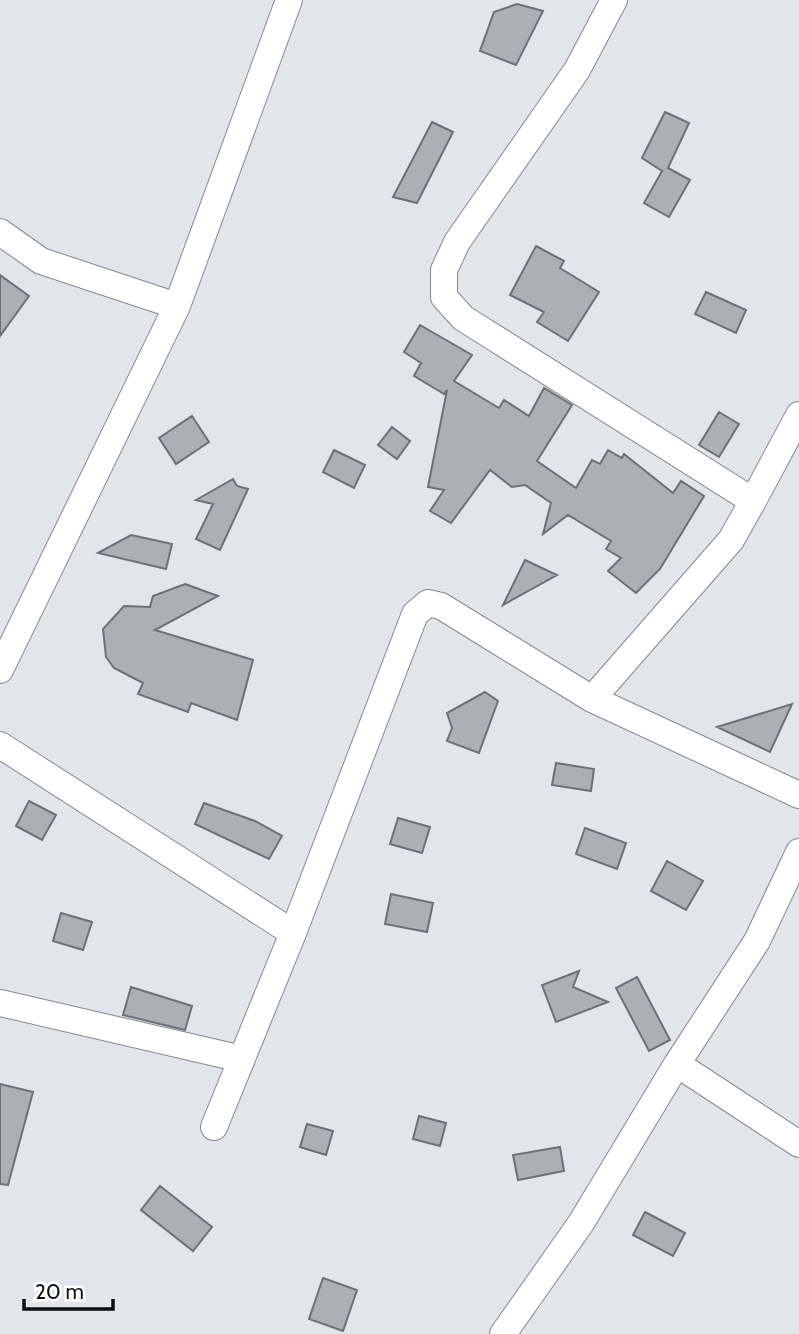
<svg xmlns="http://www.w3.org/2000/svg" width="799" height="1334" viewBox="0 0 799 1334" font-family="Cabin,sans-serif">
<rect width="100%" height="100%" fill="#e1e6ed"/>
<path fill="#abb0b6" stroke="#6c7077" stroke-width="2" d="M517,4L543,11L516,65L480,51L494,12Z
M665,112L689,123L668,168L690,180L669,217L644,203L662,171L642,158Z
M432,122L453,132L417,203L393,197Z
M536,246L564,261L560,268L599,292L568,341L537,322L544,312L510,295Z
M0,275L29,296L0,336Z
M706,292L746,310L736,333L695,314Z
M420,325L472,355L454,381L499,408L504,400L529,416L544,388L572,405L537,461L576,488L592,460L600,464L608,450L622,458L624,454L673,493L681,481L704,496L660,569L636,593L608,571L621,558L606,549L611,541L568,515L543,534L551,503L525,485L512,487L490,470L451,523L430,511L444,490L428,487L447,390L444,394L414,376L421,363L404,352Z
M719,412L739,424L719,457L699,445Z
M192,416L209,442L176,464L159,438Z
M392,427L410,441L397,459L378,445Z
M334,450L365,465L354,488L323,472Z
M233,479L237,486L248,489L220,550L196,539L213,504L196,500Z
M131,535L172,544L166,569L98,553Z
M525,560L557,575L503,605Z
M185,584L218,596L155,630L253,660L237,720L191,703L188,712L138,694L143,683L114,668L106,657L103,629L124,606L150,607L153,596Z
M485,692L498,701L479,753L447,741L452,728L447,713Z
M792,704L770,752L717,727Z
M556,763L594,769L591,791L552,785Z
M29,801L56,815L42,840L16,826Z
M204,803L255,821L282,836L269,859L195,824Z
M398,818L430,827L422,853L390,844Z
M585,828L626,843L617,869L576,854Z
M667,861L703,881L686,910L651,891Z
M391,894L433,903L427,932L385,924Z
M61,913L92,922L83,950L53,941Z
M579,971L573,987L608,1002L556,1022L542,985Z
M637,977L670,1040L649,1051L616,988Z
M131,987L192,1006L185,1030L123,1015Z
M0,1084L33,1092L8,1185L0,1184Z
M419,1116L446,1123L440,1146L413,1139Z
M307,1124L333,1131L326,1155L300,1147Z
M560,1147L564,1171L518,1180L513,1155Z
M160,1186L212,1227L193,1251L141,1210Z
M645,1212L685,1233L673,1256L633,1235Z
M323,1278L357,1290L343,1331L309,1319Z"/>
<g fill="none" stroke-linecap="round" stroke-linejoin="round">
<defs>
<path id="street" d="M0,232L41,261L177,306
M753,501L799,415
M0,670L177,306L289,0
M592,699L731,540L753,501L463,318L444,297V270L457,242L577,70L614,0
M0,745L293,933
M0,1003L242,1059
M677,1064L799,1144
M214,1127L293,933L415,614L428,603L441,606L592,699L799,795
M503,1334L581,1223L677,1064L757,941L799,852"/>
</defs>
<use href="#street" stroke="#84888f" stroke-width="28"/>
<use href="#street" stroke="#fff" stroke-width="26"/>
</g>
<path d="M24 1299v10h89v-10" fill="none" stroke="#0d0f11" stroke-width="3.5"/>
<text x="35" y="1299" font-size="21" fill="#0d0f11" stroke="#ffffff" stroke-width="5" paint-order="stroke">20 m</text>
</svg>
